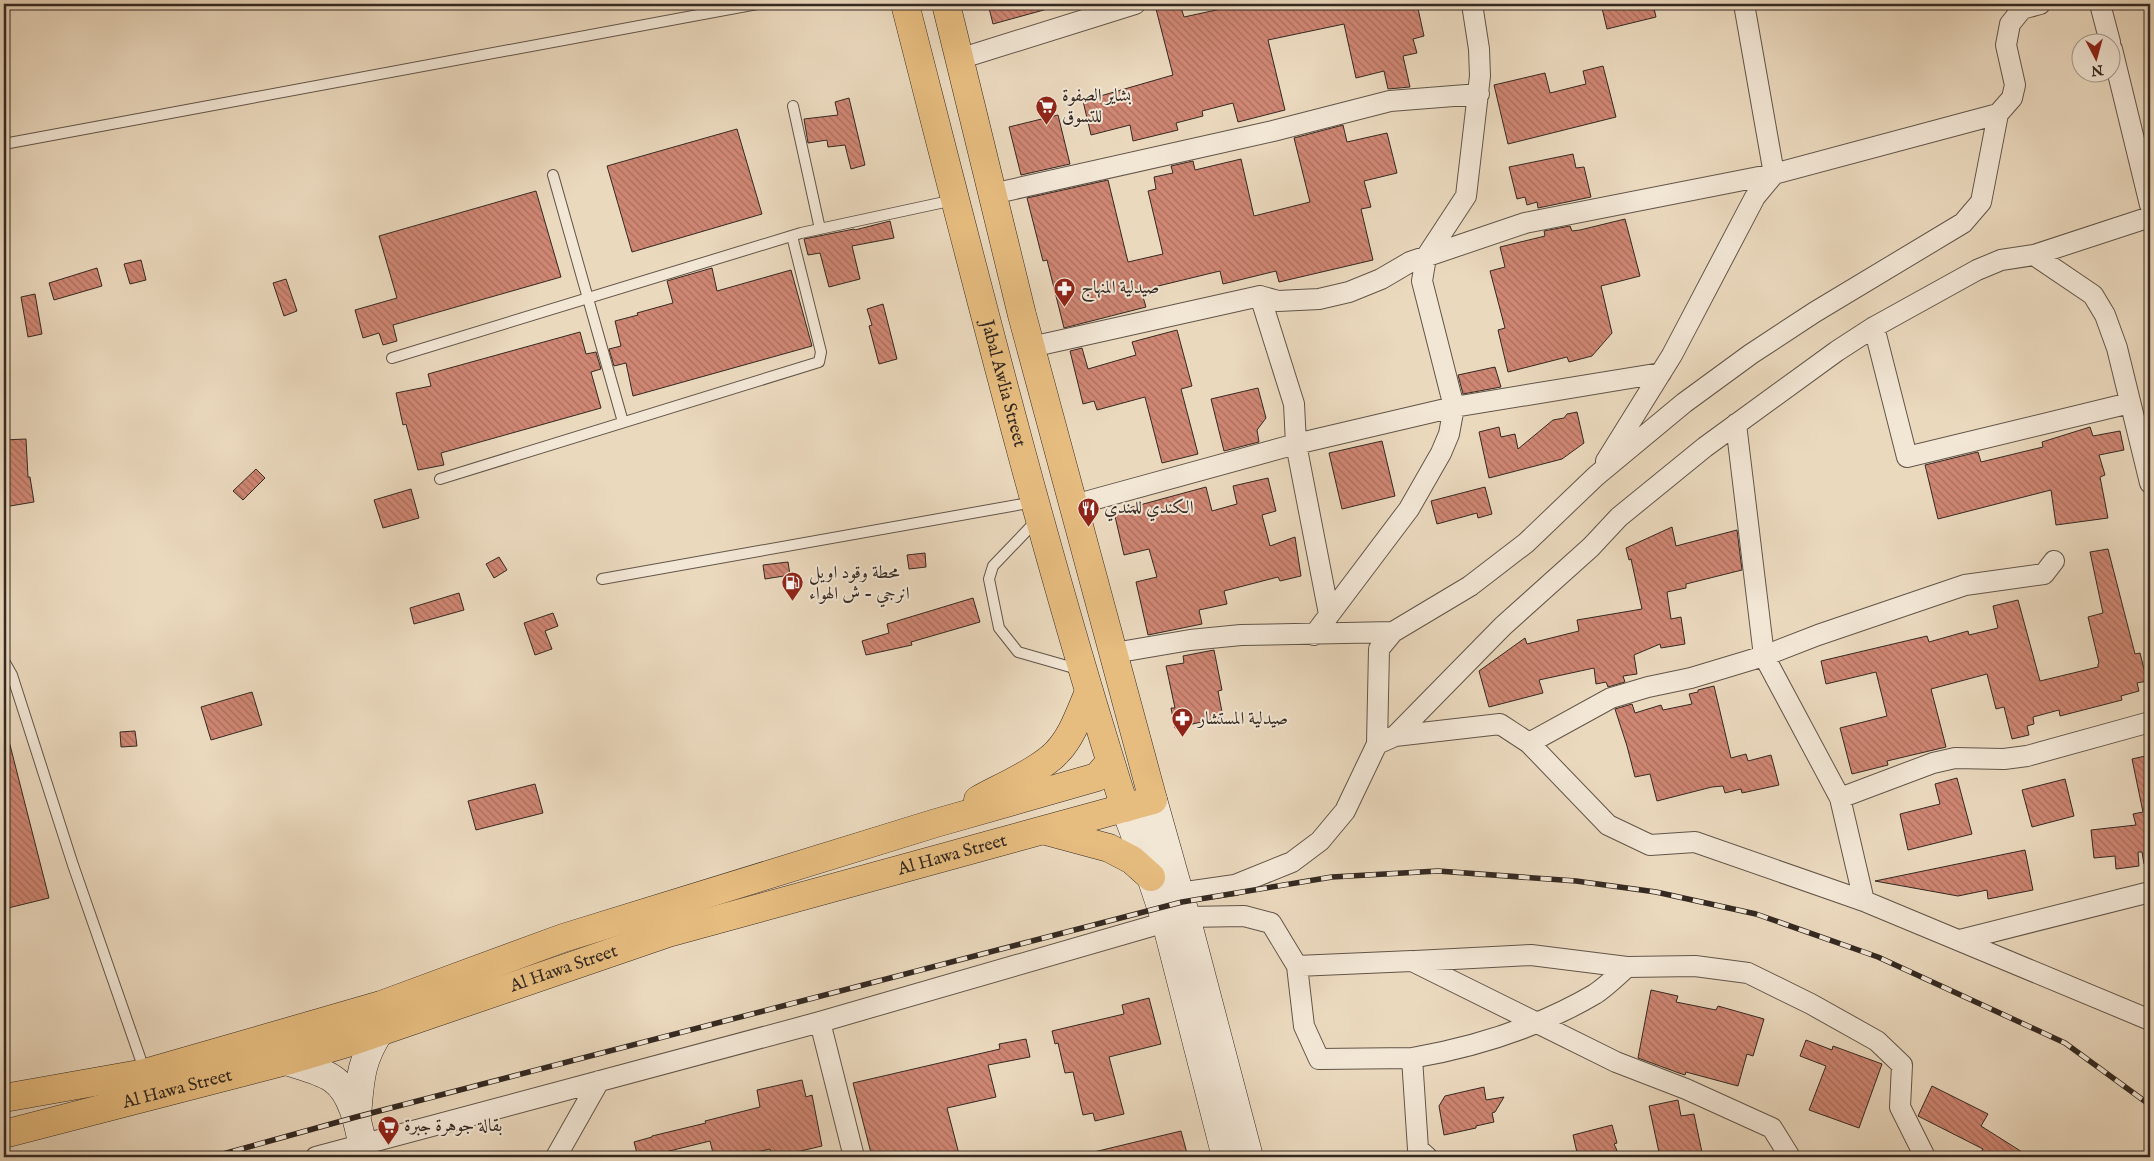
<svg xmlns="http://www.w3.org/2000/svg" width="2154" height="1161" viewBox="0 0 2154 1161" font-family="'IM FELL English',Amiri,serif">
<defs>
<pattern id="building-back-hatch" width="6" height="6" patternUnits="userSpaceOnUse" patternTransform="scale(1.25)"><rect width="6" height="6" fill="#cf8673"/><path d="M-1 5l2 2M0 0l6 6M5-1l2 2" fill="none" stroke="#a96e5e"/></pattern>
</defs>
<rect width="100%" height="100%" fill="#ebd9be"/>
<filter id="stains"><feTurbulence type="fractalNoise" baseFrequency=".004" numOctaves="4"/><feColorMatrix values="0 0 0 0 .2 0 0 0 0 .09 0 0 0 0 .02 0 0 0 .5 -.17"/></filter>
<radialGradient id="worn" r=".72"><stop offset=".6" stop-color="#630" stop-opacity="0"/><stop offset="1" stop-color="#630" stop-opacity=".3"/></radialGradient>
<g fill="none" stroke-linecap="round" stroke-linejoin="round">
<path stroke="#70807a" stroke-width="5" d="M2123,4V6H2150"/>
</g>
<path fill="url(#building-back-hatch)" stroke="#342922" d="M988,4H1050L1051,8L993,24Z
M1180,4L1184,17L1244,4H1417L1424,36L1413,39L1417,53L1403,56L1410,87L1388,89L1384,71L1356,78L1344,24L1268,40L1285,110L1238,122L1233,103L1202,111L1203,116L1176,123L1178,130L1133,141L1130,125L1091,135L1083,101L1173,75L1156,9Z
M1601,4H1653L1656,17L1607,29Z
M1603,66L1616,117L1508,144L1494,85L1545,73L1550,93L1586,84L1583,71Z
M849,98L865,165L851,169L845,145L828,147L827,140L808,143L804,119L838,115L835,102Z
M1058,115L1070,164L1021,175L1009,127Z
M1343,125L1347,142L1387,133L1397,173L1364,181L1371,207L1361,209L1373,260L1279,282L1276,271L1223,284L1220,271L1154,287L1155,294L1143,297L1146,307L1064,328L1047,260L1043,261L1027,198L1108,180L1128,262L1163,254L1148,191L1156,189L1154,177L1173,173L1171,166L1193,161L1195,170L1241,159L1254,216L1310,202L1294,138Z
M737,129L762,214L632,252L607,166Z
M1573,154L1576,168L1584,167L1591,197L1538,208L1537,202L1527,205L1525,197L1517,199L1509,167Z
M536,191L561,277L393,325L397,341L383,345L379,333L363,338L355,310L397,298L379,236Z
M1625,219L1640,276L1601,286L1612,333L1592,356L1569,362L1567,357L1508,372L1498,330L1505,328L1490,271L1505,267L1500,247L1545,236L1544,231L1570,226L1572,231L1580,230Z
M890,221L894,238L852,246L860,279L829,287L820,253L808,255L804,239L854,229L855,230Z
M141,260L146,280L130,284L124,264Z
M97,268L102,286L54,300L49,283Z
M712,268L717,291L791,270L812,346L633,396L626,363L614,366L609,349L621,346L615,321L638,315L637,313L673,303L667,281Z
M286,279L297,311L284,316L273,283Z
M35,294L42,334L28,337L21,297Z
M883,304L897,359L879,364L869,326L872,325L867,309Z
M1177,330L1192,386L1181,389L1198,454L1162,463L1145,397L1097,410L1094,401L1083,404L1070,351L1082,348L1088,369L1136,355L1132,342Z
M580,332L586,354L596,352L601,369L591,372L601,408L441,453L444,465L418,470L406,424L403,425L396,393L431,386L428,374Z
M1495,367L1501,387L1463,394L1458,375Z
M1258,388L1266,418L1257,430L1259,442L1224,451L1211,399Z
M1577,412L1584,443L1562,459L1489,478L1479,432L1499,427L1501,437L1515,434L1518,449L1553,420L1564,418L1567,414Z
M2090,427L2093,436L2120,431L2124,450L2099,455L2105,475L2100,477L2108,518L2056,525L2051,490L1938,519L1925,465L1978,452L1981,462L2043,447L2042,442Z
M26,439L28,477H30L34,502L4,507V440Z
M1382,441L1395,496L1342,509L1329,453Z
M256,469L265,478L243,500L233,491Z
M1268,478L1276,511L1262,515L1270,546L1295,537L1301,576L1280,581L1278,577L1224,591L1227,604L1199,610L1202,624L1148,635L1136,582L1157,577L1149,549L1124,555L1114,512L1206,487L1212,511L1237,504L1233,486Z
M1485,487L1492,514L1478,518L1477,513L1437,524L1431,501Z
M411,489L419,518L383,528L374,500Z
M1672,527L1676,546L1737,530L1742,570L1686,584V588L1667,592L1671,619L1681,617L1685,644L1661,648L1660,644L1634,655L1637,674L1623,676L1625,682L1608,687L1606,682L1596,684L1594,668L1539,680L1543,693L1489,707L1479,671L1525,638L1527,644L1579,631L1577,620L1642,609L1631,559L1629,560L1626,548Z
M2108,549L2135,654L2140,653L2147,681L2137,683L2139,691L2121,696L2122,700L2060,716L2059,710L2033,717L2034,724L2027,726L2029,735L2012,739L2004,707L1996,709L1987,674L1931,689L1946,747L1887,761L1888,765L1852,774L1840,728L1887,716L1876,672L1826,684L1821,661L1927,636L1929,642L1968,631L1969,635L1998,628L1993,606L2018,600L2040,681L2098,667V664L2099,663L2088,617L2103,613L2090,552Z
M925,553L926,567L909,569L907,555Z
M499,557L507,570L494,578L486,564Z
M788,562L790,575L765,579L763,565Z
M459,593L464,610L414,624L410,608Z
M973,598L980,622L911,642L912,645L866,655L862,641L889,633L887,624Z
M553,613L558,626L545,631L552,649L535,655L524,623Z
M1214,650L1222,690L1218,691L1223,717L1175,728L1171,708H1175L1166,666L1184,663L1183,656Z
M1714,686L1731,758L1746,754L1748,761L1771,755L1779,785L1742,793L1741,789L1725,793L1723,786L1712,787L1657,801L1650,774L1635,777L1627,746L1615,709L1632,704L1635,713L1661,705L1663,710L1692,704L1689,694L1698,692V690Z
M252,692L262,725L211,740L201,707Z
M135,731L137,746L121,747L120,732Z
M9,741L49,898L4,909V742Z
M2150,755V864H2144L2142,852H2138L2139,866L2116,869L2115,856L2094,858L2091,830L2136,825L2133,814L2143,812L2132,759Z
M1957,778L1972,834L1908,850L1900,814L1940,804L1935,784Z
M2065,779L2074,816L2032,827L2022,790Z
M535,784L543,813L476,830L468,801Z
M2025,850L2033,890L1988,899L1987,890L1958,896L1875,881Z
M1651,990L1678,996L1676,1002L1716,1010L1718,1006L1764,1019L1753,1056L1747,1054L1738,1086L1686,1072L1685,1075L1679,1073L1638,1058Z
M1149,998L1161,1044L1109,1057L1124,1114L1095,1121L1093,1113L1083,1115L1073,1072L1065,1073L1058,1043L1055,1044L1052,1031L1124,1014L1122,1005Z
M1026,1039L1030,1057L988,1065L996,1097L947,1108L959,1154L948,1157H872L853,1083L1000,1049L999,1044Z
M1806,1040L1832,1050L1833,1046L1882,1064L1859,1128L1809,1110L1826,1066L1800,1056Z
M802,1080L806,1097L812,1095L822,1146L775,1157H772L770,1149L734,1157H714L710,1141L645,1157H638L634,1142L652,1137V1136L706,1123L705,1121L760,1107L757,1090Z
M1932,1086L1988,1114L1981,1126L2030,1157H1978L1983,1149L1918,1116Z
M1484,1087L1486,1100L1504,1097L1495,1112L1492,1113L1494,1122L1476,1126V1128L1444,1135L1439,1106L1445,1096Z
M1678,1100L1681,1116L1694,1114L1703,1157H1660L1649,1106Z
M1612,1125L1617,1143L1614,1144L1620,1157H1578L1573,1135Z
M1181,1131L1188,1157H1095L1094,1152Z"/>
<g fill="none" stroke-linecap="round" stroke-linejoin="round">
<defs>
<path id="lane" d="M793,106L820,229
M4,144L757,4
M553,175L623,422
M392,358L801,233L954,200
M440,479L819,362L821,352L792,236
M1037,520L993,566L989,579L999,628L1018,652L1081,670
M602,579L1034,502
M4,661L12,675L73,865L145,1072"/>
<path id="street" d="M2100,4L2110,42
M2112,49L2150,205
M959,59L1135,4
M992,194L1273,131L1390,101L1479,94
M2034,255L2093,295L2105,315L2117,348L2150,483
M1260,296L1294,404L1296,444L1329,614
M1874,327L1907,457L2130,403
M1031,347L1260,296L1278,301L1319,299L1349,292L1381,279L1410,262L1525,223L1774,174L1998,114
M1736,424L1764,656L1840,798L1864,901
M1606,461L1672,355L1755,197L1774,174L1744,4
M1074,505L1296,444L1454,407L1661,373
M1314,635L1409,509L1441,453L1449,434L1454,407L1422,281L1426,257L1466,196L1480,76L1479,49L1472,4
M1114,653L1190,640L1241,635L1393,632
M1395,736L1500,724L1529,743L1608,825L1650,845L1695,842L1864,901L2150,1020
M1529,743L1611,698L1648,687L1691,678L1764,656L1818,635L1965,585L2044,574L2054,561
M1377,744L1379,649L1393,632L1470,586L1526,543L1596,476L1684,403L1751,354L1815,312L1963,223L1981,202L1998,114L2012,98L2015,85L2006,45L2010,24L2022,9L2040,4
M1840,798L1933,763L1955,758L2004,759L2027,756L2150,722
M1179,893L1235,885L1292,862L1320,841L1345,811L1377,744L1395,736L1503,626L1591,547L1619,517L1705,447L1837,351L1874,327L1977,270L2001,260L2034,255L2150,217
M1960,940L2150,892
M1415,961L1531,955L1627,967L1695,966L1748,973L1811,1004L1877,1041L1902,1065L1900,1107L1925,1157
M1297,966L1304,1026L1319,1059L1412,1058L1418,1149L1427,1157
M820,1022L854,1157
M1412,1058C1475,1047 1539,1027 1595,994C1606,987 1617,976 1627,967
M316,1157L820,1022L1166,922L1186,917L1244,916L1271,923L1297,966L1412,961L1616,1062L1686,1089L1772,1128L1790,1157
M556,1157L599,1081"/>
<path id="secondary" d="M1153,800L1186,917L1249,1157
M1125,808L1151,877L1166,922L1226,1157
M286,1061C301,1066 320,1070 333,1079C355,1094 360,1134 365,1157
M357,1116C360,1081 360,1061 380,1031"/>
<g id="highway">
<path id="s1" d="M905,4C974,273 1041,543 1125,808"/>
<path d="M978,800C999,788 1043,769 1058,751C1073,735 1080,712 1089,692"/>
<path d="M1046,831L1109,848L1132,860L1151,877"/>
<path d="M4,1098L145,1073L381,1005L563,938L936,823L1097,777L1110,762"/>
<path id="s2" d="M4,1134L286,1061L347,1043L668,933L1153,800L1022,315L946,4"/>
</g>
</defs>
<use href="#lane" stroke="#625549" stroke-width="12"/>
<use href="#street" stroke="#625549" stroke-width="22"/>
<use href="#secondary" stroke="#342922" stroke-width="29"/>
<use href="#highway" stroke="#342922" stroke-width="29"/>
<use href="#lane" stroke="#f2e6d5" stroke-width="10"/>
<use href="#street" stroke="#f2e6d5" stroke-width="20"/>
<use href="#secondary" stroke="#f2e6d5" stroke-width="28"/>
<use href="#highway" stroke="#e6bc7f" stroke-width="28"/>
<defs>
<path id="rail" d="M212,1157L356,1117L1182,902L1332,877L1438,871L1576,881L1656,892L1756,914L1878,957L2065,1043L2150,1105"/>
</defs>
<use href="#rail" stroke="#342922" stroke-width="5.5"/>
<use href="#rail" stroke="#f2e6d5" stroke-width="4" stroke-dasharray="11" stroke-linecap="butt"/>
</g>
<defs>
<symbol id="supermarket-pin" viewBox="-11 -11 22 30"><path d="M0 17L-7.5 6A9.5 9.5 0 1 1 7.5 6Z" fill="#8f2418" stroke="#f2e6d5"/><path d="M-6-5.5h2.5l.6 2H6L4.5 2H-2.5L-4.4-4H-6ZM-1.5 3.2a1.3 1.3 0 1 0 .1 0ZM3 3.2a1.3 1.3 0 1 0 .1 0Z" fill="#fff"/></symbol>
<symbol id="pharmacy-pin" viewBox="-11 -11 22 30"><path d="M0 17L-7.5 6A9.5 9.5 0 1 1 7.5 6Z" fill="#8f2418" stroke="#f2e6d5"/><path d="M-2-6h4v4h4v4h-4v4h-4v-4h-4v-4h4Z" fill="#fff"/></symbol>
<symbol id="restaurant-pin" viewBox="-11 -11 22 30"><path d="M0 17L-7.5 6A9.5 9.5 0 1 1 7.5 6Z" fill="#8f2418" stroke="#f2e6d5"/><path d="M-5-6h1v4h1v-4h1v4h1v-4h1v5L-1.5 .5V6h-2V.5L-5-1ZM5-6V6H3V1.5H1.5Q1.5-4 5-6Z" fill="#fff"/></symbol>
<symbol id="fuel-pin" viewBox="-11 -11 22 30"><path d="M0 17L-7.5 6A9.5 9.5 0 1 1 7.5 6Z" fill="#8f2418" stroke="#f2e6d5"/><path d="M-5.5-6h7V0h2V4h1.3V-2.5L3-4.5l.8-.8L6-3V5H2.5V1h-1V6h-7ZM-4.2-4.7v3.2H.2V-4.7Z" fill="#fff"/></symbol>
</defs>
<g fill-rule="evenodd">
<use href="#supermarket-pin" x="1034" y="94" width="25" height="34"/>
<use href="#pharmacy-pin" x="1052" y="276" width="25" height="34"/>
<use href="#restaurant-pin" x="1076" y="496" width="25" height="34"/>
<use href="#fuel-pin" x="780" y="570" width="25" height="34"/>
<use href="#pharmacy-pin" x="1170" y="706" width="25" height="34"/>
<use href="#supermarket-pin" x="376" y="1114" width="25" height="34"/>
</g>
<g text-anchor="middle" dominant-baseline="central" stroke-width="4" stroke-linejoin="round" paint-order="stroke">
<g font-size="18" fill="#342922" stroke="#f2e6d5" text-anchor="start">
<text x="1062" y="96">بشاير الصفوة<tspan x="1062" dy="21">للتسوق</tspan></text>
<text x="1081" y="288">صيدلية المنهاج</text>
<text x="1104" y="508">الكندي للمندي</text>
<text x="809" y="573">محطة وقود اويل<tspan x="809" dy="21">انرجي - ش الهواء</tspan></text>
<text x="1198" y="719">صيدلية المستشار</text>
<text x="404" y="1126">بقالة جوهرة جبرة</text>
</g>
<g font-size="18" fill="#342922" stroke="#f2e6d5">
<text stroke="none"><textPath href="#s1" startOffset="392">Jabal Awlia Street</textPath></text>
<text stroke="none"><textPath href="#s2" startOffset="989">Al Hawa Street</textPath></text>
<text stroke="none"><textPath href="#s2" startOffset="584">Al Hawa Street</textPath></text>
<text stroke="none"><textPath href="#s2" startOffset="179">Al Hawa Street</textPath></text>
</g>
</g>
<rect width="2154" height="1161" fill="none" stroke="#ebd9be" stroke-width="20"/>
<rect x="5" y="5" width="2144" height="1151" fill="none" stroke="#342922" stroke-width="2.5"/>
<rect x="10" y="10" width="2134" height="1141" fill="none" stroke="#342922"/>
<g transform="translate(2096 58) rotate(174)"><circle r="24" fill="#f2e6d5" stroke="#a69a8d"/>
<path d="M0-4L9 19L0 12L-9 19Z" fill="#8f2418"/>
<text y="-8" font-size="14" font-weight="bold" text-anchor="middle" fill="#342922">N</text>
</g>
<rect width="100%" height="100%" filter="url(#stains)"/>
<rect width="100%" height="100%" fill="url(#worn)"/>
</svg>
